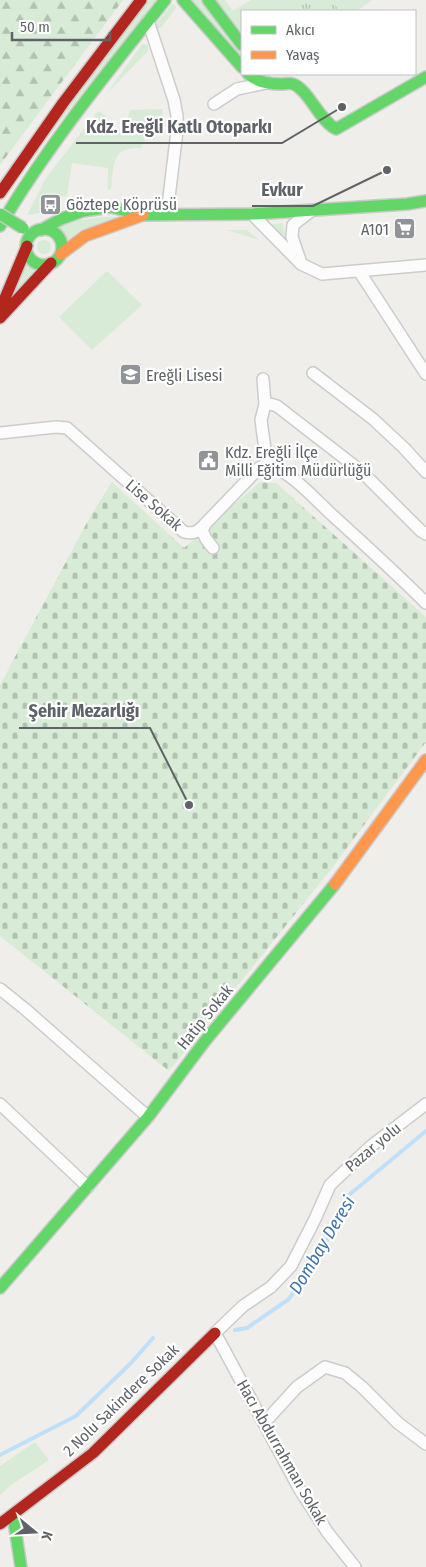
<svg xmlns="http://www.w3.org/2000/svg" width="426" height="1567" viewBox="0 0 426 1567" font-family="'Fira Sans Condensed',sans-serif">
<defs>
<pattern id="forest-firs" width="22" height="20" patternUnits="userSpaceOnUse" patternTransform="scale(1.25)"><rect width="22" height="20" fill="#d8ebd6"/><path d="M5 1l3.5 6h-7zM16 11l3.5 6h-7z" fill="#b2c2b1"/></pattern>
<pattern id="cemetery-stones" width="16" height="16" patternUnits="userSpaceOnUse" patternTransform="scale(1.25)"><rect width="16" height="16" fill="#d8ebd6"/><path d="M2 7V4a2 2 0 0 1 4 0v3zM10 15v-3a2 2 0 0 1 4 0v3z" fill="#b2c2b1"/></pattern>
<pattern id="park-tufts" width="24" height="20" patternUnits="userSpaceOnUse" patternTransform="scale(1.25)"><rect width="24" height="20" fill="#d8ebd6"/><path d="M3 7l-1-3M5 7V3M7 7l1-3M15 17l-1-3M17 17v-4M19 17l1-3" fill="none" stroke="#b2c2b1"/></pattern>
</defs>
<rect width="100%" height="100%" fill="#efeeea"/>
<path fill="#d8ebd6" d="M149,0H156L26,165Z
M190,0H201L242,55V57Z
M214,0H225L233,11L251,0H373L356,11H242V37Z
M172,4L176,6V8L161,28H157L156,24Z
M142,44L148,45V51L107,93Z
M163,109L162,126H156L155,139L145,138L141,148C136,148 130,148 125,150C111,155 113,177 111,189L108,190V168L72,163L67,196H48L47,212L27,215L46,178L98,111L105,115L111,127L124,133L130,110Z
M101,217H126L80,230L67,240L57,227L74,221Z
M282,223L289,247L270,225Z
M227,230H247L259,240Z
M37 247a7 7 0 1 1 14 0a7 7 0 1 1-14 0Z
M25,262L36,270L4,308Z
M107,271L142,305L92,350L59,317Z
M35,1442L49,1460L11,1485L0,1495V1466Z"/>
<path fill="url(#forest-firs)" d="M0,0H123L0,165Z"/>
<path fill="url(#cemetery-stones)" d="M112,482L184,548L260,482L276,483L426,617V742L332,868L169,1071L0,936V685L91,515Z"/>
<path fill="url(#park-tufts)" d="M298,0H332L339,11H290L288,7Z"/>
<g fill="none" stroke-linecap="round" stroke-linejoin="round">
<path stroke="#bfe0f9" stroke-width="4" d="M235,1330L247,1328L289,1299L326,1242L349,1195L426,1131
M0,1455L76,1416L131,1363L153,1338"/>
<defs>
<path id="street" d="M148,21L174,100L177,116V131L167,214
M214,104L237,89L266,83
M252,214L301,264L322,274L426,265
M300,260L292,237L293,225L311,211
M359,271L426,374
M313,373L373,419L404,448L426,472
M263,379L265,404
M0,433L56,427L67,428L184,532C196,535 199,530 206,523L259,468L267,464C290,471 313,497 330,513C363,543 395,572 426,603
M267,464L261,420L265,404H270L277,406L361,471L421,531L426,534
M206,523L202,530L206,539L213,548
M0,989L25,1009L148,1117
M0,1104L88,1187
M264,1423L297,1387L325,1367L345,1373L362,1387L398,1423L426,1444
M355,1567L328,1533L300,1490L215,1333L243,1306L271,1287L291,1266L315,1219L330,1185L371,1146L426,1104"/>
<path id="fast" d="M183,0L242,67
M208,0L242,45
M248,74C257,82 269,84 281,84C285,84 289,83 293,84C309,90 318,119 336,129L426,77
M0,226C48,145 107,73 165,0
M26 247a18 18 0 1 1 36 0a18 18 0 1 1-36 0Z
M41,230L61,219L83,211L111,207L143,215L252,214L407,204L426,201
M0,1288L148,1117L205,1041L335,884
M13,1515L21,1567"/>
<path id="slow" d="M61,254L85,236L143,215
M335,884L426,760"/>
<path id="jam" d="M0,193L63,103L141,0
M0,310L27,246
M0,318L51,263
M0,1524L93,1453L215,1333"/>
</defs>
<use href="#street" stroke="#cbcccc" stroke-width="14"/>
<use href="#fast" stroke="#cacacb" stroke-width="14"/>
<use href="#slow" stroke="#cacacb" stroke-width="14"/>
<use href="#jam" stroke="#cacacb" stroke-width="14"/>
<use href="#street" stroke="#fdfcfc" stroke-width="11"/>
<use href="#fast" stroke="#63d668" stroke-width="11"/>
<use href="#slow" stroke="#ff974d" stroke-width="11"/>
<use href="#jam" stroke="#b3261e" stroke-width="11"/>
<defs>
<path id="fast-bridge" d="M0,214L23,228"/>
</defs>
<use href="#fast-bridge" stroke="#cacacb" stroke-width="14" stroke-linecap="butt"/>
<use href="#fast-bridge" stroke="#63d668" stroke-width="11"/>
</g>
<defs>
<symbol id="bus-square" viewBox="-11 -11 22 22"><rect x="-9" y="-9" width="18" height="18" rx="4" fill="#919496" stroke="#fff"/><path d="M-5-6H5V4H4V6H2V4H-2V6H-4V4H-5ZM-3.5-4V0h7V-4ZM-3.5 1.2v1.5H-2V1.2ZM2 1.2v1.5H3.5V1.2Z" fill="#fff"/></symbol>
<symbol id="supermarket-square" viewBox="-11 -11 22 22"><rect x="-9" y="-9" width="18" height="18" rx="4" fill="#919496" stroke="#fff"/><path d="M-6-5.5h2.5l.6 2H6L4.5 2H-2.5L-4.4-4H-6ZM-1.5 3.2a1.3 1.3 0 1 0 .1 0ZM3 3.2a1.3 1.3 0 1 0 .1 0Z" fill="#fff"/></symbol>
<symbol id="school-square" viewBox="-11 -11 22 22"><rect x="-9" y="-9" width="18" height="18" rx="4" fill="#919496" stroke="#fff"/><path d="M0-5L7-2L0 1L-7-2ZM-4 1L0 2.5L4 1V4Q0 6-4 4Z" fill="#fff"/></symbol>
<symbol id="civic-square" viewBox="-11 -11 22 22"><rect x="-9" y="-9" width="18" height="18" rx="4" fill="#919496" stroke="#fff"/><path d="M-.6-6.5H3V-4.5H.6V-3L4-1V1h2V6H-6V1h2V-1L-.6-3ZM-1.2 2.5V6h2.4V2.5Z" fill="#fff"/></symbol>
</defs>
<g fill-rule="evenodd">
<use href="#bus-square" x="38" y="192" width="25" height="25"/>
<use href="#supermarket-square" x="392" y="216" width="25" height="25"/>
<use href="#school-square" x="118" y="362" width="25" height="25"/>
<use href="#civic-square" x="196" y="448" width="25" height="25"/>
</g>
<g text-anchor="middle" dominant-baseline="central" stroke-width="4.5" stroke-linejoin="round" paint-order="stroke">
<g font-size="16" fill="#5f6368" stroke="#fff" text-anchor="start">
<text x="66" y="204">Göztepe Köprüsü</text>
<text x="389" y="229" text-anchor="end">A101</text>
<text x="146" y="375">Ereğli Lisesi</text>
<text x="225" y="452">Kdz. Ereğli İlçe<tspan x="225" dy="18">Milli Eğitim Müdürlüğü</tspan></text>
</g>
<g font-size="16" fill="#5f6368" stroke="#fff">
<text transform="translate(154 505) rotate(41)">Lise Sokak</text>
<text transform="translate(205 1017) rotate(-51)">Hatip Sokak</text>
<text transform="translate(373 1147) rotate(-40)">Pazar yolu</text>
<text transform="translate(121 1400) rotate(-44)">2 Nolu Sakindere Sokak</text>
<text transform="translate(282 1452) rotate(60)">Hacı Abdurrahman Sokak</text>
</g>
<g font-size="18" font-style="italic" fill="#4174aa" stroke="#fff">
<text transform="translate(322 1245) rotate(-59)">Dombay Deresi</text>
</g>
</g>
<path fill="none" stroke="#5f6368" stroke-width="2" d="M342 107L282 143H76M387 170L313 206H252M189 805L150 728H19"/>
<g fill="#5f6368" stroke="#fff" stroke-width="2">
<circle cx="342" cy="107" r="5"/>
<circle cx="387" cy="170" r="5"/>
<circle cx="189" cy="805" r="5"/>
</g>
<g font-size="18" text-anchor="middle" font-weight="bold" fill="#5f6368" stroke="#fff" stroke-width="4.5" stroke-linejoin="round" paint-order="stroke">
<text x="179" y="133">Kdz. Ereğli Katlı Otoparkı</text>
<text x="282" y="196">Evkur</text>
<text x="84" y="717">Şehir Mezarlığı</text>
</g>
<rect x="241" y="10" width="175" height="65" fill="#ffffff" stroke="#bfc1c3"/>
<rect x="251" y="26" width="25" height="8" fill="#63d668" stroke="#bfc1c3"/>
<text x="286" y="35" font-size="15" fill="#5f6368">Akıcı</text>
<rect x="251" y="51" width="25" height="8" fill="#ff974d" stroke="#bfc1c3"/>
<text x="286" y="60" font-size="15" fill="#5f6368">Yavaş</text>
<g transform="translate(35 1532) rotate(108)" stroke="#ffffff" stroke-width="4" paint-order="stroke">
<path d="M0-4L9 19L0 12L-9 19Z" fill="#5f6368"/>
<text y="-8" font-size="14" font-weight="bold" text-anchor="middle" fill="#5f6368">K</text>
</g>
<path d="M12 32v8h98v-8" fill="none" stroke="#5f6368" stroke-width="2.5"/>
<text x="20" y="32" font-size="15" fill="#5f6368" stroke="#ffffff" stroke-width="4" paint-order="stroke">50 m</text>
</svg>
